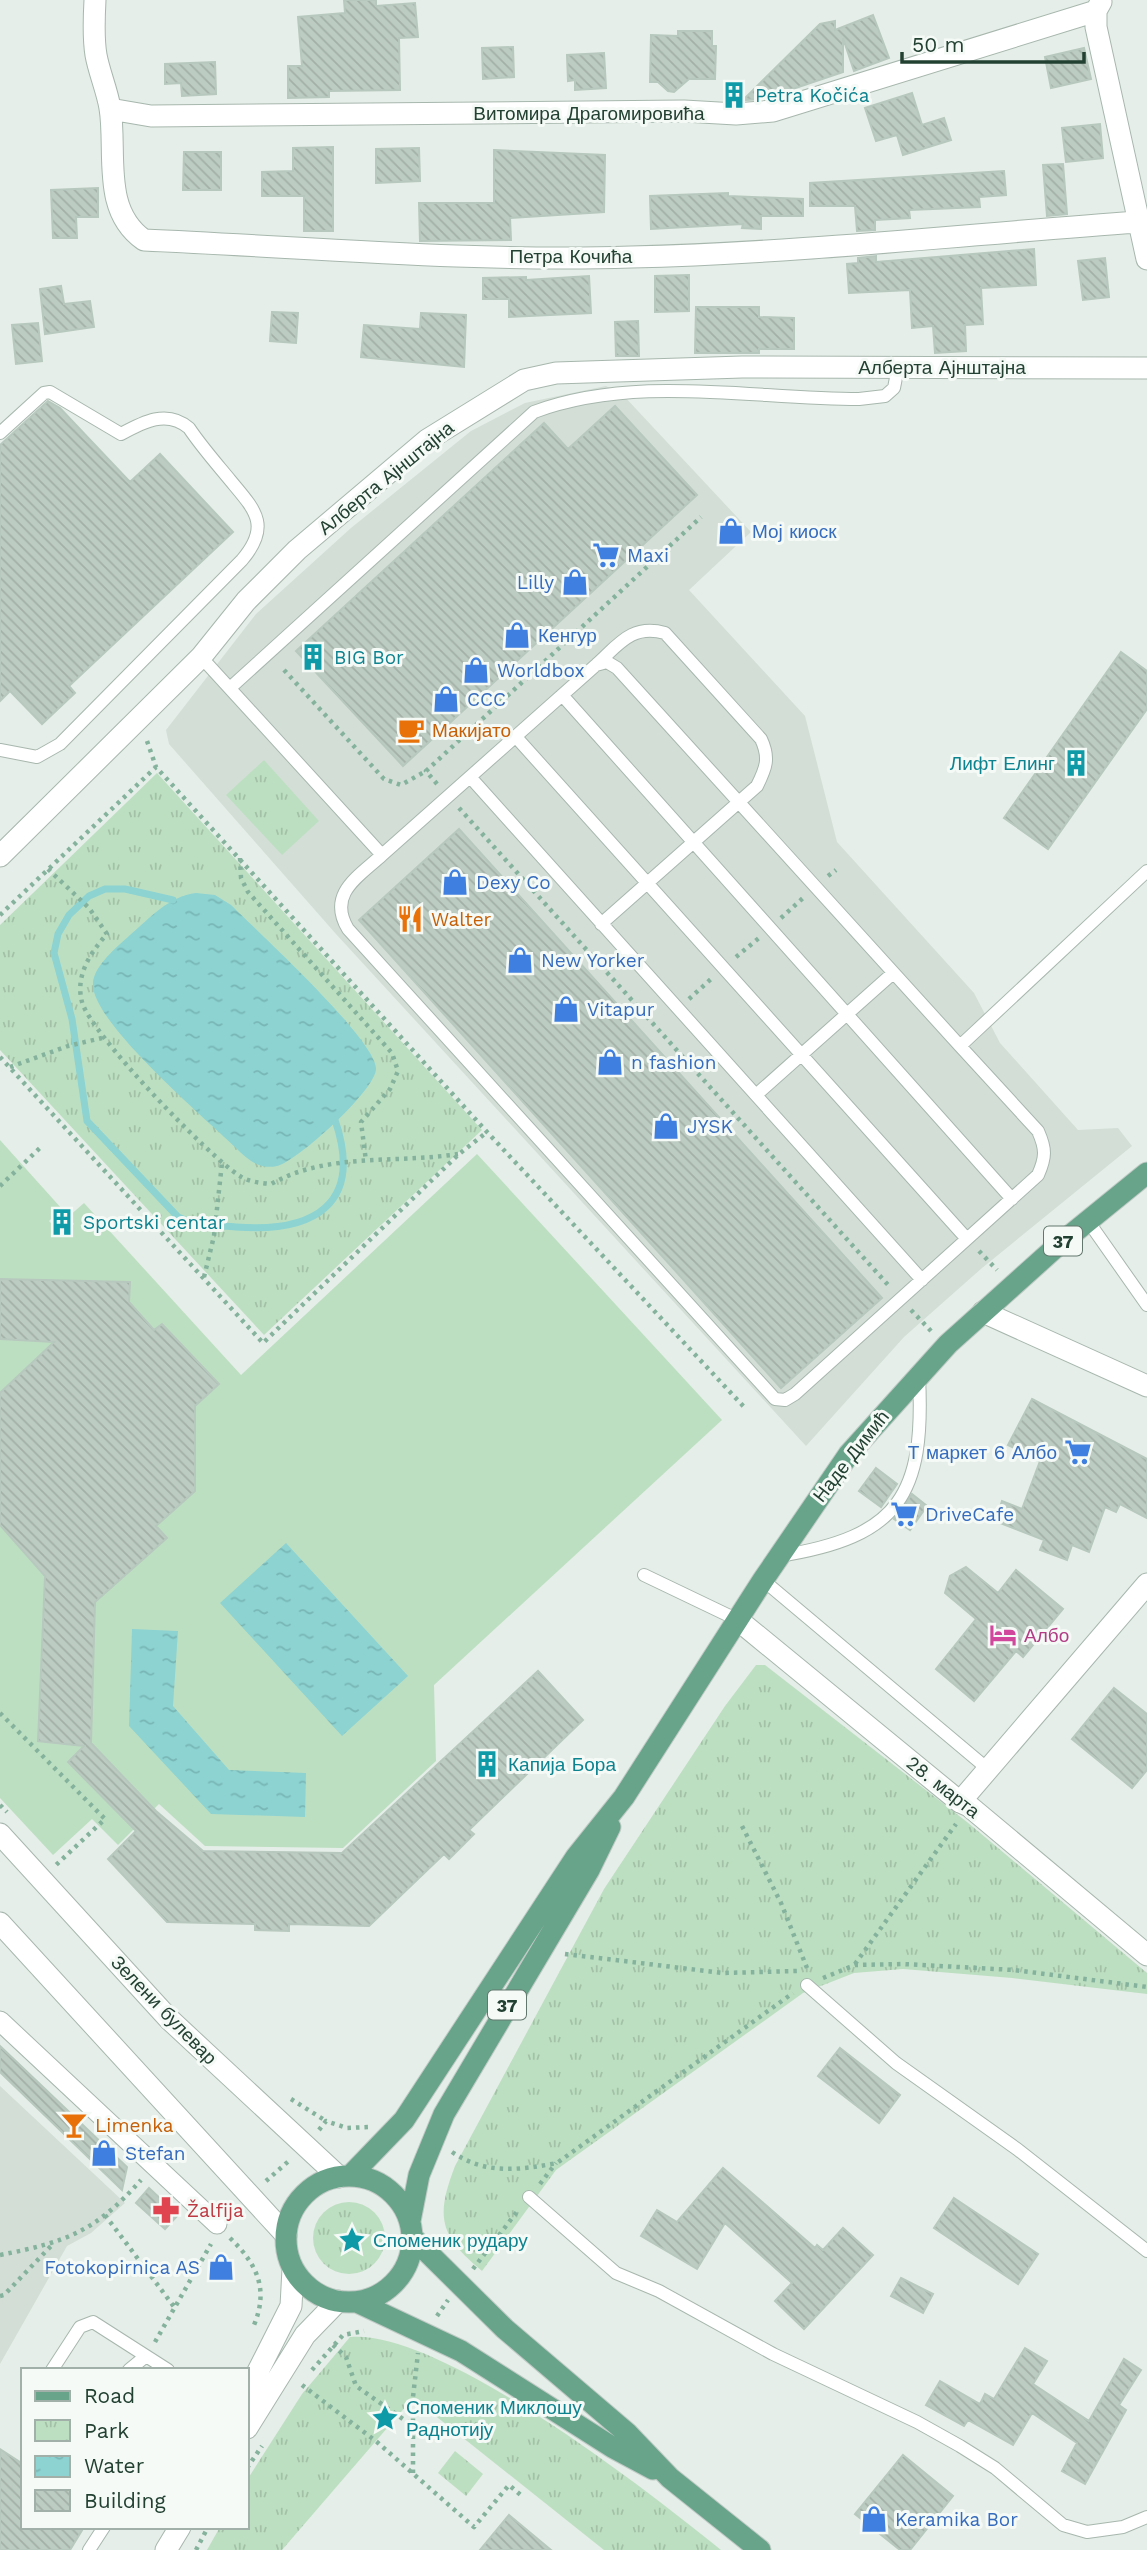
<svg xmlns="http://www.w3.org/2000/svg" width="1147" height="2550" viewBox="0 0 1147 2550" font-family="'Work Sans',sans-serif">
<defs>
<pattern id="park-tufts" width="24" height="20" patternUnits="userSpaceOnUse" patternTransform="scale(1.75)"><rect width="24" height="20" fill="#bddfc1"/><path d="M3 7l-1-3M5 7V3M7 7l1-3M15 17l-1-3M17 17v-4M19 17l1-3" fill="none" stroke="#a2c1a6"/></pattern>
<pattern id="water-ripples" width="26" height="14" patternUnits="userSpaceOnUse" patternTransform="scale(1.75)"><rect width="26" height="14" fill="#8cd3d2"/><path d="M2 4q2-2 4 0t4 0M15 11q2-2 4 0t4 0" fill="none" stroke="#78b6b5"/></pattern>
<pattern id="building-back-hatch" width="6" height="6" patternUnits="userSpaceOnUse" patternTransform="scale(1.75)"><rect width="6" height="6" fill="#bdccc3"/><path d="M-1 5l2 2M0 0l6 6M5-1l2 2" fill="none" stroke="#a2b0a8"/></pattern>
</defs>
<rect width="100%" height="100%" fill="#e5eee8"/>
<path fill="#d3ded7" d="M606,386L623,395L751,532L689,590L805,716L837,842L974,993L1000,1043L1078,1130L1118,1128L1132,1146L982,1268L904,1337L806,1446L336,934L169,744L166,730L256,614L351,528L471,431L525,403Z
M0,2086L125,2203L91,2233L67,2246L0,2364Z"/>
<path fill="url(#park-tufts)" d="M264,760L319,821L282,855L226,795Z
M157,773L482,1130L264,1335L0,1050V925Z
M756,1665H765L967,1822L1147,1973V1994L1012,1978L903,1969L854,1973L803,1993L556,2170L482,2271C440,2236 435,2218 455,2166L604,1889L725,1706Z
M313 2238a36 36 0 1 1 72 0a36 36 0 1 1-72 0Z
M350,2337C439,2328 650,2492 721,2550H604L413,2398L282,2550H207L220,2527H247V2480L302,2394Z
M455,2451L483,2474L466,2496L438,2473Z"/>
<path fill="#bddfc1" d="M0,1140L62,1209L49,1221L62,1235L74,1224L68,1217L84,1203L241,1375L477,1154L722,1420L434,1685L436,1761L343,1848L205,1846L159,1804L118,1845L92,1819L53,1855L0,1798Z"/>
<path fill="url(#water-ripples)" d="M196,893L215,895L231,905C257,931 374,1038 376,1068C378,1088 297,1162 277,1166C259,1170 247,1159 235,1147C205,1118 93,1023 93,985C92,967 118,946 130,935C150,918 169,896 196,893Z
M286,1543L408,1676L342,1736L220,1603Z
M132,1629L178,1631L173,1706L229,1770L306,1773L305,1817L211,1814L129,1726Z"/>
<g fill="none" stroke-linecap="round" stroke-linejoin="round">
<path stroke="#8cd3d2" stroke-width="7" d="M173,900L125,889H105L89,896L69,915L58,934L54,953L72,1019L87,1121L178,1217C196,1226 216,1225 236,1227C313,1233 364,1205 335,1120"/>
</g>
<path fill="url(#building-back-hatch)" stroke="#b7c8be" stroke-width="2" d="M344,0H376V6L415,3L418,37L399,38L400,90L329,91V97L288,98V66H302L298,17L345,13Z
M873,15L889,58L854,71L843,38V72L763,99L743,100L820,24L835,21V30Z
M678,31H712V46H716L715,79H689L674,92L668,91L658,82H650L651,35L678,36Z
M513,47L514,77L483,79L482,48Z
M1084,48L1091,79L1051,88L1045,57Z
M604,53L606,88L575,90V80L568,81L567,55Z
M215,62L216,94L182,96L181,83L165,84V64Z
M912,93L922,125L944,118L951,140L903,155L897,135L876,141L865,108Z
M1100,124L1103,158L1066,162L1062,128Z
M333,147V231H304V196H262V172L293,171V148Z
M419,148L420,181L376,183V149Z
M494,150L605,155L604,212L510,218L511,240L420,241L419,203H494Z
M184,152H221V190H183Z
M1063,164L1067,214L1047,216L1043,165Z
M1004,171L1006,195L979,197L980,207L909,210L910,218L875,220V230L857,231L855,206H810V183Z
M98,188V217H76L77,238H53L51,190Z
M728,193V196L803,199V216H761V229L742,228L743,224L651,229L650,196Z
M1034,249L1036,285L981,288L983,324L965,325L966,351L935,353L933,326L912,328L910,290L849,293L847,264L858,263V258L876,256V262Z
M1105,258L1109,297L1083,300L1078,261Z
M689,275V311L655,312V276Z
M589,276L591,313L509,317V299H483V278L526,277V280Z
M61,286L64,304L90,301L94,327L45,334L40,289Z
M696,307H759V317L794,318V349H759V353H695Z
M272,312L298,313L296,343L270,341Z
M421,313L466,315L464,367L361,357L364,325L420,329Z
M638,321L639,356H616L615,322Z
M38,323L42,361L16,364L12,325Z
M48,401L60,408L130,482L160,454L233,532L69,686L75,693L42,724L10,691L0,701V445Z
M615,406L697,495L403,766L296,651L544,423L568,449Z
M1121,652L1147,671V709L1048,849L1004,818Z
M459,829L882,1298L781,1388L359,920Z
M0,1279L130,1282L129,1302L154,1330L162,1324L219,1384L195,1406V1491L156,1526L167,1538L95,1602L91,1743L156,1811L203,1851L342,1853L538,1671L583,1720L469,1830L474,1834L449,1859L444,1854L369,1926L289,1924V1931L255,1930V1924L167,1922L108,1859L136,1831L68,1762L84,1746L38,1741L45,1576L0,1525V1393L54,1342L0,1339Z
M1032,1399L1147,1459V1518L1120,1504L1116,1512L1105,1507L1089,1552L1072,1545L1067,1560L1040,1550L1044,1540L995,1521L1002,1501L1022,1509L1040,1461L1008,1445Z
M876,1468L897,1484L881,1507L859,1491Z
M912,1494L927,1506L910,1530L894,1519Z
M966,1567L998,1593L1016,1570L1063,1609L1023,1657L1016,1651L974,1701L936,1669L976,1619L945,1593L950,1576Z
M1114,1688L1147,1714V1770L1132,1788L1072,1739Z
M0,2046L127,2167L122,2190L0,2072Z
M840,2048L900,2095L879,2123L818,2076Z
M723,2168L815,2248L817,2245L823,2250L843,2228L873,2255L804,2329L775,2301L792,2283L725,2223L697,2269L641,2236L657,2210L677,2222Z
M149,2188L178,2215L165,2229L136,2203Z
M954,2198L1038,2254L1018,2284L934,2228Z
M901,2278L933,2294L923,2313L891,2296Z
M1025,2348L1047,2361L1033,2384L1089,2421L1124,2359L1141,2370L1119,2405L1126,2410L1085,2484L1062,2471L1077,2443L1032,2413L1013,2445L968,2420L964,2426L926,2405L940,2381L980,2404L985,2394L994,2399Z
M0,2449L23,2464V2527H84L70,2550H0Z
M903,2455L953,2496L910,2550H900L855,2514Z
M509,2515L551,2550H480Z"/>
<g fill="none" stroke-linecap="round" stroke-linejoin="round">
<defs>
<path id="service" d="M0,433L44,393L50,392L121,434C143,422 167,409 189,428C201,446 216,463 230,480C254,509 272,525 242,560L60,744L37,757L0,750
M201,657L382,855L596,665L607,662L617,668L960,1046L1147,871
M597,664C619,644 632,624 665,633L761,739C770,758 766,768 757,786L601,924
M230,688L534,412C637,374 752,399 859,399L885,396L894,388L898,367
M562,695L1012,1199
M516,737L967,1239
M471,778L922,1280
M382,855C358,877 327,894 348,929L775,1399L785,1400L795,1394L1038,1175C1046,1157 1046,1149 1038,1131L960,1046
M756,1095L892,974
M1088,1221L1147,1305
M779,1556C900,1537 925,1495 919,1376
M644,1575L738,1620
M763,1580L989,1770
M807,1985L896,2063L1017,2149L1147,2251
M529,2197L616,2273L659,2291L773,2354L917,2422L960,2446L995,2468L1063,2525L1087,2532L1123,2527L1147,2517
M52,2370L80,2327L93,2322L168,2370
M129,2370L146,2356
M89,2550L104,2527"/>
<path id="pedestrian" d="M0,2021L217,2224"/>
<path id="minor" d="M95,0C94,18 93,37 96,55C99,72 107,90 110,108C117,152 101,210 144,240C305,247 469,262 631,257C800,253 969,234 1138,222
M1101,2L1096,11V27L1147,259
M110,109L151,116L684,111L736,114L773,111L1096,11
M0,856L201,657L246,601L297,550L427,440L524,380L556,373L742,367L1147,368
M983,1312L1147,1386
M738,1620L960,1802L969,1806L1147,1955
M960,1802L1147,1584
M247,2393L291,2306L293,2269
M247,2428L305,2335L338,2301
M166,2550L180,2527"/>
<path id="tertiary" d="M0,1834L169,2019L339,2177
M0,1923L286,2235"/>
<path id="primary" d="M286 2239a63 63 0 1 1 126 0a63 63 0 1 1-126 0Z
M350,2176L404,2120L576,1857L624,1797L763,1580L849,1454L948,1344L1056,1247L1147,1173
M410,2221L419,2175L444,2114L589,1870L610,1827
M413,2238L505,2329L627,2433L670,2478L760,2550
M357,2302L461,2351L612,2447L653,2469"/>
</defs>
<use href="#service" stroke="#a7b7ae" stroke-width="14"/>
<use href="#pedestrian" stroke="#a7b7ae" stroke-width="21"/>
<use href="#minor" stroke="#a7b7ae" stroke-width="23"/>
<use href="#tertiary" stroke="#a7b7ae" stroke-width="23"/>
<use href="#primary" stroke="#c1cac6" stroke-width="23"/>
<path stroke="#84b29c" stroke-width="4.5" stroke-dasharray="3.5 5" stroke-linecap="butt" d="M284,670L384,779L401,785L426,771
M147,741L156,767
M437,784L426,771L701,517
M459,808L889,1286
M240,858L241,878L248,892L392,1053L398,1071L390,1089L361,1122L366,1161
M48,869L89,908L107,934C90,953 75,976 82,1002C90,1033 210,1158 240,1176C249,1182 260,1183 271,1184C328,1152 394,1164 458,1154
M828,876L836,870
M0,915L156,767L487,1132L745,1408
M781,918L803,898
M736,957L759,938
M689,999L711,979
M0,1057L263,1343L459,1154L487,1132
M10,1067L68,1046L102,1038
M0,1186L43,1145
M979,1251L997,1270
M204,1277L214,1236L222,1163
M911,1310L932,1332
M0,1713L105,1819L56,1865
M0,1805L7,1812
M742,1826L781,1903L807,1968
M565,1954L723,1973L797,1971
M855,1964L956,1824
M823,1978L855,1965L903,1964L1014,1970L1147,1987
M291,2099L326,2121
M319,2130L326,2121L347,2128L368,2127
M452,2152C486,2175 519,2170 557,2163L793,1993
M266,2181L291,2159
M540,2184L556,2163
M105,2215L175,2308
M230,2238C257,2264 269,2289 254,2325
M0,2255C66,2242 95,2232 141,2180
M473,2269L519,2209
M0,2296L4,2295L52,2245
M437,2316L448,2300
M155,2342L211,2244
M333,2345L346,2357L356,2386L413,2426
M312,2370L343,2335L364,2331
M302,2385L377,2442L474,2527L509,2485L523,2497
M247,2468L262,2446
M413,2473V2397L418,2353
M196,2550L208,2527"/>
<use href="#service" stroke="#fff" stroke-width="12"/>
<use href="#pedestrian" stroke="#fff" stroke-width="19"/>
<use href="#minor" stroke="#fff" stroke-width="21"/>
<use href="#tertiary" stroke="#fff" stroke-width="21"/>
<use href="#primary" stroke="#68a48a" stroke-width="21"/>
</g>
<defs>
<symbol id="building-bare" viewBox="-9 -9 18 18"><path d="M-4-6H4V6H1V3H-1V6H-4ZM-2.5-4.3h1.7v1.8h-1.7ZM.8-4.3h1.7v1.8H.8ZM-2.5-1h1.7V.8h-1.7ZM.8-1h1.7V.8H.8Z" fill="#0f9aa8" stroke="#f5faf7" stroke-width="2.5" paint-order="stroke"/></symbol>
<symbol id="shop-bare" viewBox="-9 -9 18 18"><path d="M-5-2.5h2.3a2.7 3.5 0 0 1 5.4 0H5L5.5 6h-11ZM-1.5-2.5h3a1.5 2.3 0 0 0-3 0Z" fill="#3f7fe0" stroke="#f5faf7" stroke-width="2.5" paint-order="stroke"/></symbol>
<symbol id="supermarket-bare" viewBox="-9 -9 18 18"><path d="M-6-5.5h2.5l.6 2H6L4.5 2H-2.5L-4.4-4H-6ZM-1.5 3.2a1.3 1.3 0 1 0 .1 0ZM3 3.2a1.3 1.3 0 1 0 .1 0Z" fill="#3f7fe0" stroke="#f5faf7" stroke-width="2.5" paint-order="stroke"/></symbol>
<symbol id="cafe-bare" viewBox="-9 -9 18 18"><path d="M-5.5-4.5H6V0H3Q3 3.5 0 3.5H-2.5Q-5.5 3.5-5.5 0ZM3-3.2v2h1.7v-2ZM-6 4.5H4V6H-6Z" fill="#e8710a" stroke="#f5faf7" stroke-width="2.5" paint-order="stroke"/></symbol>
<symbol id="restaurant-bare" viewBox="-9 -9 18 18"><path d="M-5-6h1v4h1v-4h1v4h1v-4h1v5L-1.5 .5V6h-2V.5L-5-1ZM5-6V6H3V1.5H1.5Q1.5-4 5-6Z" fill="#e8710a" stroke="#f5faf7" stroke-width="2.5" paint-order="stroke"/></symbol>
<symbol id="hotel-bare" viewBox="-9 -9 18 18"><path d="M-6-4.5h1.5V1H6V5H4.5V3h-9V5H-6ZM-4 0a1.8 1.8 0 1 1 3.6 0ZM.5 0V-2.5h3Q6-2.5 6 0Z" fill="#d1479c" stroke="#f5faf7" stroke-width="2.5" paint-order="stroke"/></symbol>
<symbol id="bar-bare" viewBox="-9 -9 18 18"><path d="M-6-5H6L.8 .8V4.5H3.5V6h-7V4.5H-.8V.8Z" fill="#e8710a" stroke="#f5faf7" stroke-width="2.5" paint-order="stroke"/></symbol>
<symbol id="pharmacy-bare" viewBox="-9 -9 18 18"><path d="M-2-6h4v4h4v4h-4v4h-4v-4h-4v-4h4Z" fill="#e0444e" stroke="#f5faf7" stroke-width="2.5" paint-order="stroke"/></symbol>
<symbol id="sight-bare" viewBox="-9 -9 18 18"><path d="M0-6L1.8-2.2L6-1.7L2.9 1.2L3.7 5.4L0 3.3L-3.7 5.4L-2.9 1.2L-6-1.7L-1.8-2.2Z" fill="#0f9aa8" stroke="#f5faf7" stroke-width="2.5" paint-order="stroke"/></symbol>
</defs>
<g fill-rule="evenodd">
<use href="#building-bare" x="715" y="76" width="38" height="38"/>
<use href="#shop-bare" x="712" y="512" width="38" height="38"/>
<use href="#supermarket-bare" x="587" y="536" width="38" height="38"/>
<use href="#shop-bare" x="556" y="563" width="38" height="38"/>
<use href="#shop-bare" x="498" y="616" width="38" height="38"/>
<use href="#building-bare" x="294" y="638" width="38" height="38"/>
<use href="#shop-bare" x="457" y="651" width="38" height="38"/>
<use href="#shop-bare" x="427" y="680" width="38" height="38"/>
<use href="#cafe-bare" x="392" y="711" width="38" height="38"/>
<use href="#building-bare" x="1057" y="744" width="38" height="38"/>
<use href="#shop-bare" x="436" y="863" width="38" height="38"/>
<use href="#restaurant-bare" x="391" y="900" width="38" height="38"/>
<use href="#shop-bare" x="501" y="941" width="38" height="38"/>
<use href="#shop-bare" x="547" y="990" width="38" height="38"/>
<use href="#shop-bare" x="591" y="1043" width="38" height="38"/>
<use href="#shop-bare" x="647" y="1107" width="38" height="38"/>
<use href="#building-bare" x="43" y="1203" width="38" height="38"/>
<use href="#supermarket-bare" x="1059" y="1433" width="38" height="38"/>
<use href="#supermarket-bare" x="885" y="1495" width="38" height="38"/>
<use href="#hotel-bare" x="984" y="1616" width="38" height="38"/>
<use href="#building-bare" x="468" y="1745" width="38" height="38"/>
<use href="#bar-bare" x="55" y="2106" width="38" height="38"/>
<use href="#shop-bare" x="85" y="2134" width="38" height="38"/>
<use href="#pharmacy-bare" x="147" y="2191" width="38" height="38"/>
<use href="#sight-bare" x="333" y="2221" width="38" height="38"/>
<use href="#shop-bare" x="202" y="2248" width="38" height="38"/>
<use href="#sight-bare" x="366" y="2399" width="38" height="38"/>
<use href="#shop-bare" x="855" y="2500" width="38" height="38"/>
</g>
<g text-anchor="middle" dominant-baseline="central" stroke-width="6" stroke-linejoin="round" paint-order="stroke">
<g fill="#f5faf7" stroke="#62786e" stroke-width="2">
<rect x="1044" y="1226.5" width="38" height="29" rx="5"/>
<rect x="488" y="1990.5" width="38" height="29" rx="5"/>
</g>
<g font-size="18" font-weight="bold" fill="#234133">
<text x="1063" y="1241">37</text>
<text x="507" y="2005">37</text>
</g>
<g font-size="19" fill="#0d838f" stroke="#f5faf7" text-anchor="start">
<text x="755" y="95">Petra Kočića</text>
<text x="334" y="657">BIG Bor</text>
<text x="1055" y="763" text-anchor="end">Лифт Елинг</text>
<text x="83" y="1222">Sportski centar</text>
<text x="508" y="1764">Капија Бора</text>
<text x="373" y="2240">Споменик рудару</text>
<text x="406" y="2407">Споменик Миклошу<tspan x="406" dy="22">Раднотију</tspan></text>
</g>
<g font-size="19" fill="#234133" stroke="#f5faf7">
<text x="589" y="113">Витомира Драгомировића</text>
<text x="571" y="256">Петра Кочића</text>
<text x="942" y="367">Алберта Ајнштајна</text>
<text transform="translate(386 478) rotate(-39)">Алберта Ајнштајна</text>
<text transform="translate(851 1456) rotate(-52)">Наде Димић</text>
<text transform="translate(943 1787) rotate(38)">28. марта</text>
<text transform="translate(164 2010) rotate(46)">Зелени булевар</text>
</g>
<g font-size="19" fill="#366cbe" stroke="#f5faf7" text-anchor="start">
<text x="752" y="531">Мој киоск</text>
<text x="627" y="555">Maxi</text>
<text x="554" y="582" text-anchor="end">Lilly</text>
<text x="538" y="635">Кенгур</text>
<text x="497" y="670">Worldbox</text>
<text x="467" y="699">CCC</text>
<text x="476" y="882">Dexy Co</text>
<text x="541" y="960">New Yorker</text>
<text x="587" y="1009">Vitapur</text>
<text x="631" y="1062">n fashion</text>
<text x="687" y="1126">JYSK</text>
<text x="1057" y="1452" text-anchor="end">Т маркет 6 Албо</text>
<text x="925" y="1514">DriveCafe</text>
<text x="125" y="2153">Stefan</text>
<text x="200" y="2267" text-anchor="end">Fotokopirnica AS</text>
<text x="895" y="2519">Keramika Bor</text>
</g>
<g font-size="19" fill="#c56008" stroke="#f5faf7" text-anchor="start">
<text x="432" y="730">Макијато</text>
<text x="431" y="919">Walter</text>
<text x="95" y="2125">Limenka</text>
</g>
<g font-size="19" fill="#b23c85" stroke="#f5faf7" text-anchor="start">
<text x="1024" y="1635">Албо</text>
</g>
<g font-size="19" fill="#be3a42" stroke="#f5faf7" text-anchor="start">
<text x="187" y="2210">Žalfija</text>
</g>
</g>
<rect x="21" y="2368" width="228" height="161" fill="#f5faf7" stroke="#a1b0a9" stroke-width="2"/>
<rect x="35" y="2391" width="35" height="10" fill="#68a48a" stroke="#a1b0a9" stroke-width="2"/>
<text x="84" y="2403" font-size="21" fill="#234133">Road</text>
<rect x="35" y="2420" width="35" height="21" fill="url(#park-tufts)" stroke="#a1b0a9" stroke-width="2"/>
<text x="84" y="2438" font-size="21" fill="#234133">Park</text>
<rect x="35" y="2456" width="35" height="21" fill="url(#water-ripples)" stroke="#a1b0a9" stroke-width="2"/>
<text x="84" y="2473" font-size="21" fill="#234133">Water</text>
<rect x="35" y="2490" width="35" height="21" fill="url(#building-back-hatch)" stroke="#a1b0a9" stroke-width="2"/>
<text x="84" y="2508" font-size="21" fill="#234133">Building</text>
<path d="M902 52v10h182v-10" fill="none" stroke="#234133" stroke-width="3.5"/>
<text x="912" y="52" font-size="21" fill="#234133" stroke="#f5faf7" stroke-width="5" paint-order="stroke">50 m</text>
</svg>
